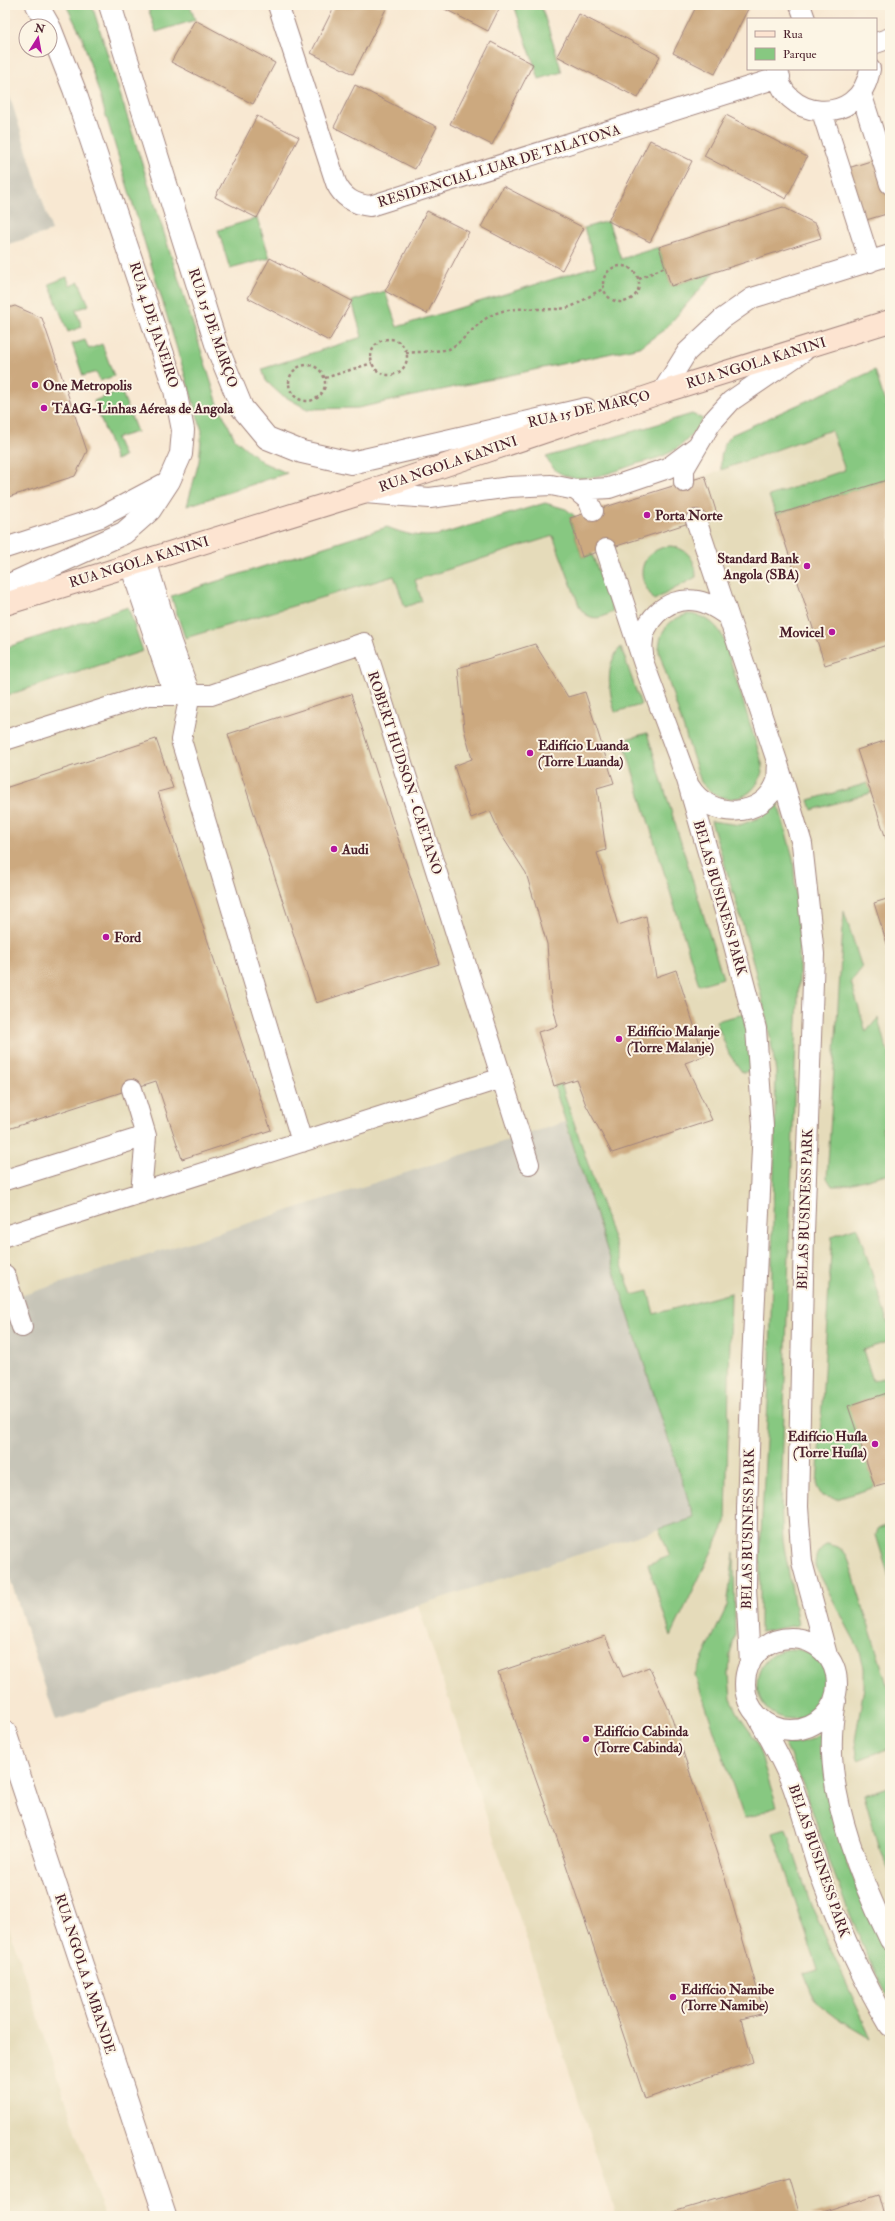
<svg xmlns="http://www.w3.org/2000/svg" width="895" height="2221" viewBox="0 0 895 2221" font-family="'IM FELL Double Pica',serif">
<rect width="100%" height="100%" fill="#fcf5e5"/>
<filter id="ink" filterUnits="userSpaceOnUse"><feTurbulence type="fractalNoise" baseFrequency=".025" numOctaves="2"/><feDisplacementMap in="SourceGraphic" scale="8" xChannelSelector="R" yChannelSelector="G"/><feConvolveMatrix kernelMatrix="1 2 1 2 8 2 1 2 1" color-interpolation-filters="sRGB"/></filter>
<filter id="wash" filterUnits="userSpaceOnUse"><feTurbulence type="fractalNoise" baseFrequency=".012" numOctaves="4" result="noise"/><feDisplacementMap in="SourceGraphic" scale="16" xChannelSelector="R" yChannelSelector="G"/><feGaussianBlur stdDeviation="0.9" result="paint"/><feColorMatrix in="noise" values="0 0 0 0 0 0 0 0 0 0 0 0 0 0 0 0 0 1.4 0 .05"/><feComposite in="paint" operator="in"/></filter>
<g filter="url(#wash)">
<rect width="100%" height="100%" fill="#f8e8d2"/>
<path fill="#e5dbba" d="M887,410L890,418V2216H616L418,1605L56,1720L5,1563V696L171,642L394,576L570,518L576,537L690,501L711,494L705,476Z
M5,1916L104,2216H5Z"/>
<path fill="#c7c5b8" d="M5,81L52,231L5,245Z
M565,1122L694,1518L56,1720L5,1563V1301Z"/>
<path fill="#87c881" stroke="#687456" d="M66,5H92L218,404L235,439L262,462L287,473L187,506L199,461L202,431L82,37Z
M147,5H190L195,20L156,32Z
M514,5H541L562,72L539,79Z
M257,218L270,258L230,269L218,230Z
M608,221L621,259L659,247L671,286L715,272L665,329L640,347L358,408L307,409L280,394L266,381L262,369L362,337L352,301L385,291L397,327L596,266L584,228Z
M67,277L70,286L79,282L89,305L76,310L82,327L68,332L49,284Z
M85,340L89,349L102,344L114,376L100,381L96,372L83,376L72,344Z
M875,370L890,418V479L776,515L769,496L845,470L831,430L721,470C720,455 722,446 731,435Z
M121,390L137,432L116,438L124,457L116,460L94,401Z
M692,414L703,419C694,432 685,445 671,452C661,458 647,461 636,464C608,474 562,493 546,457Z
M545,503L566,509L576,517L570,518L582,557L592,554L613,611C601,620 589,621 580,608L553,536L415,580L422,601L405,607L394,576L185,638L171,596L387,527C404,534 420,538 439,535Z
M671,546C688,549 696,560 696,577L654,600C650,594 645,587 643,580C638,561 653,547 671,546Z
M128,607L143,651L5,696V648Z
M689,614C705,616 715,622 723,637L763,766C758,802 723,809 701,782L659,652C659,631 668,619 689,614Z
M621,647L641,705L615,712C609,692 604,664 621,647Z
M647,733L723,978L699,985L623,740Z
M868,783L871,793L812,810L809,800Z
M776,796L793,858L799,933V978L795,1065L781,1505L783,1541L798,1625L760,1632V1555L770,1364L776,1072C763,986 737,903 711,821L740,825L764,816Z
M844,911L862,968L851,982L866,1032L878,1018L886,1049L890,1053V1126L882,1128L890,1156V1173L842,1186H832L827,1178Z
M744,1014L753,1071L742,1072L729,1054L716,1021Z
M561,1084L632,1295L648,1291L654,1314L731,1293L726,1522L671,1636L648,1564L670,1556L659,1529L694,1518L554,1086Z
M857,1227L888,1323H890V1341L863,1350L873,1381L890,1375V1392L849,1406L875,1487L837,1499L822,1496L817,1487L832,1236Z
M890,1524V1580L876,1535L878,1529Z
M828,1544L838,1547L847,1555L890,1694V1748L858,1760L855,1741L864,1687V1668L859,1649L815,1566C815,1555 818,1549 828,1544Z
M734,1553L735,1635L730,1655L729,1676L731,1699L741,1719L756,1740L777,1807L744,1818L695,1675L727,1606Z
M757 1684a35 35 0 1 1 70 0a35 35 0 1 1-70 0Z
M824,1731C820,1796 842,1849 865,1909C872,1927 885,1946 890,1965C893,1975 890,1990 890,2001C869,1961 851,1918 835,1876C818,1831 806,1785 784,1743C800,1746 811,1741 824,1731Z
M890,1786V1873L879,1848L864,1795Z
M786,1829L811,1905L871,2038L837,2018L815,2001L804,1974L818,1970L773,1833Z"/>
<g id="blocks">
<path fill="#cca97f" d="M335,5H388L353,74L311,53Z
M437,5H501L488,31Z
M697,5H750L715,74L673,53Z
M579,14L660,56L638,98L557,56Z
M195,20L275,63L253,104L171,62Z
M491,42L533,64L492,145L450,124Z
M355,85L437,127L415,169L334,127Z
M726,115L807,157L786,199L704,156Z
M257,116L299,137L257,218L215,197Z
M650,140L692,161L650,242L608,221Z
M890,155V213L849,225L832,173Z
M503,186L584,228L562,270L481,227Z
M783,207L816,224L821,238L671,286L659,247Z
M427,211L469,232L427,314L385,291Z
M270,258L352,301L329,341L248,298Z
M15,306L42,318L87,451L75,476L5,498V309Z
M705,476L717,514L582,557L570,518Z
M890,479V644L825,665L776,515Z
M535,644L568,697L585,692L614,783L597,788L606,850L597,853L618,925L646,916L656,977L676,970L704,1056L685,1063L712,1120L612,1153L586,1105L576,1079L554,1086L538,1032L558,1026L551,999L547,944L526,873L500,833L490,811L471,818L454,766L472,759L464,729L458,668Z
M351,694L439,964L316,1003L228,734Z
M156,739L173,788L158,792L271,1130L182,1159L156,1081L5,1130V788Z
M890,739V851L857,750Z
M890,898V953L874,903Z
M890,1392V1483L875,1487L848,1406Z
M605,1636L623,1677L649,1667L669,1710L725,1878L764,2013L741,2019L753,2062L645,2099L558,1841L498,1672Z
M789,2178L800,2216H674L673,2212Z
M879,2194L885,2216H809Z"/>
</g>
</g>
<g filter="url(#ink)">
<use href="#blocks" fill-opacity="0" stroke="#a1847e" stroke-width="1"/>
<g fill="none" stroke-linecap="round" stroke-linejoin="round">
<defs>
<path id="service" d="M278,5L336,183C343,198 354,204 370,206L780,77
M800,5L805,19
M876,43L890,38
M778,69C777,118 860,131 870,69
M861,93L890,184
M822,112L870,262
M662,392L687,352L722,319L752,298L890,255
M684,482V469L711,423L731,401L804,351
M576,490L588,500L593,511
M364,493L430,498L510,487L551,485L576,490L609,488L668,468L696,447
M696,520L778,764L802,844L814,954L804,1233L798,1507L802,1562L827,1655
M5,548L101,517L169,481
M606,549L644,664L687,780L726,915L756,1029L763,1127L752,1361L747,1509L746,1587L750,1664
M146,560L171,642L190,694L181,740L302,1142
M130,565L174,694
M643,654C638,623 666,595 698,601C709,603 719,610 728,616
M5,740L148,695H211L364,643L529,1164
M690,787C709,819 764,820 777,781C778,776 777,770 778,765
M132,1089L146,1136L141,1193
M5,1180L146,1136
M5,1236L502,1078
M5,1275L22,1327
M745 1684a46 46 0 1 1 92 0a46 46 0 1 1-92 0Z
M836,1701C834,1713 832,1725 832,1737C829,1801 862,1883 890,1940
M758,1717C770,1739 783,1761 792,1784C804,1816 812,1851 823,1883C841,1932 863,1981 890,2026"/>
<path id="minor" d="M5,1732L165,2216"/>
<path id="tertiary" d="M37,5L49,26
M110,5L217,347L242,408L267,438L302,452L351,463L586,409
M5,587L124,533L150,510L169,481L181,454L183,430L175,390L74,89L50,28"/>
<path id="secondary" d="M5,604L363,493L662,392L890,321"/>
</defs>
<use href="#service" stroke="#a1847e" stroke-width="22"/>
<use href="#minor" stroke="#a1847e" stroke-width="24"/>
<use href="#tertiary" stroke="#a1847e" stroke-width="24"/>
<use href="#secondary" stroke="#a1847e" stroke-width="24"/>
<path stroke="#a1847e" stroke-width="2.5" stroke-dasharray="3 3" stroke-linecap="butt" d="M603 284a18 18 0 1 1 36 0a18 18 0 1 1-36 0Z
M639,279L665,267
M371 357a18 18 0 1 1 36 0a18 18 0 1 1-36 0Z
M406,353C414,352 444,351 449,349C466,340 476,322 494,314C518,304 542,312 566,308C580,305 591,293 604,289
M289 383a18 18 0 1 1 36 0a18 18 0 1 1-36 0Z
M325,378L372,363"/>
<use href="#service" stroke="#fff" stroke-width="20"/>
<use href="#minor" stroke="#fff" stroke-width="22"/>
<use href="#tertiary" stroke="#fff" stroke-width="22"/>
<use href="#secondary" stroke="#fde4d1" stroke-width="22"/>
</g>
</g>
<g fill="#b5179e" stroke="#fcf5e5" stroke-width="1.5">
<circle cx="35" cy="385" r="4"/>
<circle cx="44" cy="408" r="4"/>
<circle cx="647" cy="515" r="4"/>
<circle cx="807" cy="566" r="4"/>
<circle cx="832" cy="632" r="4"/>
<circle cx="530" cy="753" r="4"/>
<circle cx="334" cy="849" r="4"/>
<circle cx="106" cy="937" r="4"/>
<circle cx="619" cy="1039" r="4"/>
<circle cx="875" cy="1444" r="4"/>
<circle cx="586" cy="1739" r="4"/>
<circle cx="673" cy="1997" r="4"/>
</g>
<g text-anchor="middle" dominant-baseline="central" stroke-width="4" stroke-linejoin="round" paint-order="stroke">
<g font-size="14" fill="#4a1f2b" stroke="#fcf5e5">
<text transform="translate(499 166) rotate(-17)">RESIDENCIAL LUAR DE TALATONA</text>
<text transform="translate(154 325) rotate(72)">RUA 4 DE JANEIRO</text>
<text transform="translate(213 328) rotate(71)">RUA 15 DE MARÇO</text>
<text transform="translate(756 363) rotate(-17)">RUA NGOLA KANINI</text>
<text transform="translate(589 409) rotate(-13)">RUA 15 DE MARÇO</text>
<text transform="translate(448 464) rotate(-19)">RUA NGOLA KANINI</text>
<text transform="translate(139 562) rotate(-17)">RUA NGOLA KANINI</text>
<text transform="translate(405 773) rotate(72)">ROBERT HUDSON - CAETANO</text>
<text transform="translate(720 898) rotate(74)">BELAS BUSINESS PARK</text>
<text transform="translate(805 1209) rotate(-88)">BELAS BUSINESS PARK</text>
<text transform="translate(748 1529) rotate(-89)">BELAS BUSINESS PARK</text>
<text transform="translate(819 1861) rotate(71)">BELAS BUSINESS PARK</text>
<text transform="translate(85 1974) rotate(72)">RUA NGOLA A MBANDE</text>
</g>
<g font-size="14" font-weight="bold" fill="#4a1f2b" stroke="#fcf5e5" text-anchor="start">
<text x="43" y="385">One Metropolis</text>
<text x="52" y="408">TAAG-Linhas Aéreas de Angola</text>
<text x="655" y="515">Porta Norte</text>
<text x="799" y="558" text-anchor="end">Standard Bank<tspan x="799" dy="16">Angola (SBA)</tspan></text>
<text x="824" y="632" text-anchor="end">Movicel</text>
<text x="538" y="745">Edifício Luanda<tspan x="538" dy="16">(Torre Luanda)</tspan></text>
<text x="342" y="849">Audi</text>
<text x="114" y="937">Ford</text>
<text x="627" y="1031">Edifício Malanje<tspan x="627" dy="16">(Torre Malanje)</tspan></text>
<text x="867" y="1436" text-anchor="end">Edifício Huíla<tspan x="867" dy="16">(Torre Huíla)</tspan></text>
<text x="594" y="1731">Edifício Cabinda<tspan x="594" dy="16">(Torre Cabinda)</tspan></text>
<text x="681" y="1989">Edifício Namibe<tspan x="681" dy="16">(Torre Namibe)</tspan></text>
</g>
</g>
<rect width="895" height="2221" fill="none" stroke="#fcf5e5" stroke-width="20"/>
<rect x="747" y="18" width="130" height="52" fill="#fcf5e5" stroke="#b59f9b"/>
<rect x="755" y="31" width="20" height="6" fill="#fde4d1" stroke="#b59f9b"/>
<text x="783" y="38" font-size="12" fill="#4a1f2b">Rua</text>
<rect x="755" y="48" width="20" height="12" fill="#87c881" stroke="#b59f9b"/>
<text x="783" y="58" font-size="12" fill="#4a1f2b">Parque</text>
<g transform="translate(38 38) rotate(11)"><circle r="19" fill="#fcf5e5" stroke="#b59f9b"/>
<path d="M0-3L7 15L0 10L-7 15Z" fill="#b5179e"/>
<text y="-6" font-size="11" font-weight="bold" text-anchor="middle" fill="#4a1f2b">N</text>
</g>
</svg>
